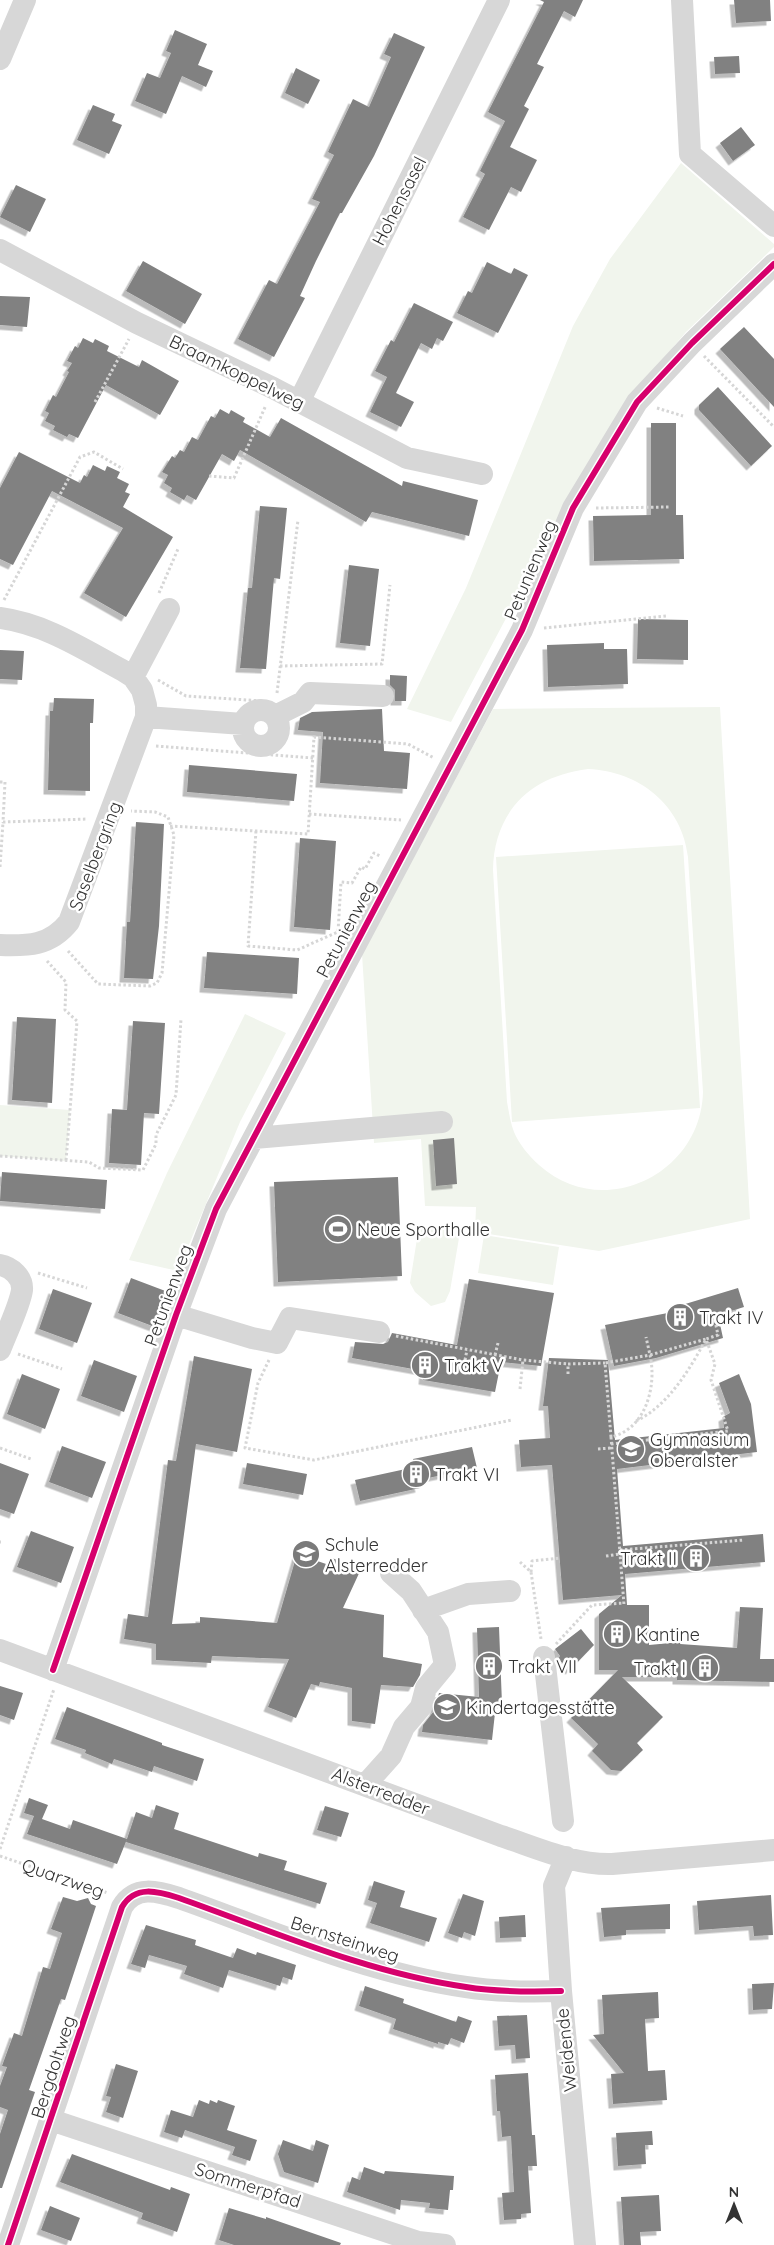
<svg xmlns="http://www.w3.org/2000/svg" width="774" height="2245" viewBox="0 0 774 2245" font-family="Quicksand,sans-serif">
<defs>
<filter id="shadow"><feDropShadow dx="-4.5" dy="4.5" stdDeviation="0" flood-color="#0004"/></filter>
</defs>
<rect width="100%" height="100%" fill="#fff"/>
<path fill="#f1f5ed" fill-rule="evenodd" d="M681,163L774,244V247L686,332L630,398L566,505L451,722L407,709L466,588L573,326L610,259Z
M720,707L750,1219L599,1251L475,1232L476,1207L425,1206L421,1139L374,1143L362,954L493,709ZM588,769C639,771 682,805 688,857L703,1092C701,1175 602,1222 539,1165C529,1156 519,1144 514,1132C510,1122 509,1112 507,1102L493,870C494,811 531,776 588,769Z
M683,845L700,1108L512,1122L496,857Z
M245,1014L286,1033L240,1122L178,1271L129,1260L167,1173Z
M0,1105L70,1110L66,1161L0,1156Z
M419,1226L460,1232L450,1291L445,1302L431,1306L415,1292L410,1283Z
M484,1235L559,1247L553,1285L478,1273Z"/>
<path fill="#818181" filter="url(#shadow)" d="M540,0H583L575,17L564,11L537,64L544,67L524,106L529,109L510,147L537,160L521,192L511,187L489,230L463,217L485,174L480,171L505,121L488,112L544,2Z
M734,0H770L771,21L736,23Z
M175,30L207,44L198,65L213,71L206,87L182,76L166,114L135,101L147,73L160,78L171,53L166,51Z
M394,33L425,47L374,156L342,213H340L316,261L300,296L305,298L274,357L238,339L269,280L277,284L320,202L312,199L334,155L328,152L353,99L369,107L391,57L384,54Z
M739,56L740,73L715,74L714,57Z
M296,68L320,80L308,104L285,93Z
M93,105L115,114L112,121L122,125L109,154L77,140Z
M741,127L755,145L733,161L720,143Z
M16,185L46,199L30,232L0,217Z
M143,261L202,294L185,324L126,291Z
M487,262L511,274L514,268L528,275L498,333L457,313L468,291L472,293Z
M0,296L30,297L27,327L0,325Z
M414,303L453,322L443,341L437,338L432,349L421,343L396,393L414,402L401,427L370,412L387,377L375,371L391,340L394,342Z
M744,327L774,359V407L720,349Z
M83,338L93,343L95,339L109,346L107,351L139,367L142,360L179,381L160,415L106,385L78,438L69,434L67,437L53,430L55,426L45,421L49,413L45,411L53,395L56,397L69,372L67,371L72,363L67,361L75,346L78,348Z
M718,387L772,446L751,466L699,410V405Z
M220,409L229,414L231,410L245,418L243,422L270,437L281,418L402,486L403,481L478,500L469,536L372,512L366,522L240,450L234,461L222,454L196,500L187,495L184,500L170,492L172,488L164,483L168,475L162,472L172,456L175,458L180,450L184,452L192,437L198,440L211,416L215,418Z
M651,423H676V515H683L684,559L594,561L593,516L651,515Z
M19,452L80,483L84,475L87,477L93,465L105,471L107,466L120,472L117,478L129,484L125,492L130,494L123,507L173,537L126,617L84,593L123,528L52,491L13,565L0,559V488Z
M260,506L287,508L280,579L274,578L266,669L240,668L248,588H252Z
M349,565L379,569L370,646L340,643Z
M638,619L688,620V660L637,659Z
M604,643V649H627L628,684L548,687L547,645Z
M0,650L24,651L22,680L0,679Z
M390,675L407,676L406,701H395V690L390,685Z
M54,698L94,699L93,723H90V791L48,790L50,711H53Z
M382,709L384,751L410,753L407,789L320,783L323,732L298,730L300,718L312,712Z
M189,765L297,774L294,801L187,792Z
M136,822L164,824L159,926L153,979L124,978L127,922H130Z
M300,838L336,841L330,930L294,927Z
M207,952L299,958L297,994L204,988Z
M17,1017L56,1019L52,1103L12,1100Z
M133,1021L165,1023L159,1114L144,1113L141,1165L109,1163L112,1109L127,1110Z
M454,1138L457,1184L436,1186L433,1140Z
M2,1172L107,1180L105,1209L0,1201Z
M398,1177L402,1276L278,1282L274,1182Z
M131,1278L168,1292L155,1327L118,1313Z
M469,1279L554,1293L541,1366L501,1362L495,1392L423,1380L424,1371L352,1358L355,1342L383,1344L388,1342L392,1333L457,1345Z
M738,1288L744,1307L718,1315L723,1338L656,1358L614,1366L605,1325L673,1312L672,1308Z
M53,1289L92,1303L77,1343L39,1329Z
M194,1356L252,1369L237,1452L196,1444L172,1624L200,1623V1617L277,1623L297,1554L329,1565L332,1558L361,1569L343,1608L384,1615L383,1657L422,1664L420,1675L413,1687L381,1685L375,1724L352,1721V1688L320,1682L319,1686L311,1684L296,1718L268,1707L289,1659L212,1656L211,1663L156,1660V1644L124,1639L128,1614L148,1617L168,1460L176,1461Z
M549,1358L608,1360L615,1440L724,1428L723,1417L730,1413L719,1383L739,1374L751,1404L757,1452L617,1469L623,1546L763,1534L765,1562L625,1574L627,1605H649V1645L681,1642L680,1644L737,1648L740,1607L763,1608L760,1659H774V1682L677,1680V1677H622L663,1717L637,1743L643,1750L621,1771L611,1770L592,1751L598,1744L571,1718L618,1670H599V1614L622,1595L563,1600L552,1465L521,1467L519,1440L550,1438L548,1406H543Z
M94,1360L137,1376L124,1412L81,1396Z
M22,1374L60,1389L45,1429L7,1414Z
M62,1446L106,1462L92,1498L49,1482Z
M472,1447L477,1468L418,1480L420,1488L360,1501L355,1480L415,1467L413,1459Z
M0,1463L29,1474L14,1514L0,1509Z
M247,1463L307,1474L303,1495L243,1484Z
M31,1531L74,1547L61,1583L17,1567Z
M499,1627L502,1704H496L492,1740L422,1732L423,1725L434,1711L439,1693L479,1697L477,1628Z
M581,1629L594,1645L570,1670L558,1659L560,1656L555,1649Z
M0,1686L23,1693L14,1720L0,1715Z
M67,1707L162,1743V1745L204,1759L197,1781L154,1766L152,1772L114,1759L112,1764L85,1753L86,1750L55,1739Z
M29,1798L48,1805L42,1819L70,1829L73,1820L127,1839L117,1864L27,1834L34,1816L24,1813Z
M156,1805L179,1813L174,1829L258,1857L259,1853L287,1861L284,1870L327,1883L320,1904L126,1842L136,1812L152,1818Z
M325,1806L349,1813L341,1837L317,1830Z
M374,1881L405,1891L400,1907L437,1918L429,1942L370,1923L377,1903L368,1900Z
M463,1894L484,1901L475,1936L464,1932L462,1938L448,1933Z
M771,1895L773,1935L754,1936L753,1926L699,1930L697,1901Z
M63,1897L77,1901L88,1898L91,1904L96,1906L65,2000L61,1999L29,2090L35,2092L2,2188H0V2134L8,2110L0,2107V2086L7,2067L2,2066L14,2033L22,2036L43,1967L50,1969L62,1933L51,1929Z
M670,1904V1929L626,1930V1935L604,1937L601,1908Z
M525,1915L526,1937L500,1938L499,1917Z
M146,1925L196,1940L195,1945L233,1958L237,1948L256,1955L257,1952L296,1965L292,1980L283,1977L280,1986L229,1970L223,1988L184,1974L187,1966L149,1955L145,1968L131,1964Z
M774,1983L772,2009L753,2010L752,1984Z
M365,1986L404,1999L403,2003L456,2022L458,2016L472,2021L464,2043L451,2038L448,2045L438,2042V2044L393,2029L396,2019L359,2006Z
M658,1992L659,2018L645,2019L648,2071L665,2070L667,2100L613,2104L611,2074L624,2073L593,2035L604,2034L602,1995Z
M527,2015L530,2058L516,2059L515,2045L499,2046L497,2016Z
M116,2064L138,2071L123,2118L106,2112L111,2097L106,2096Z
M528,2073L532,2135H535L537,2166H528L531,2213L521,2214V2219L504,2220L502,2193L514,2192L511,2136L502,2137L500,2111H497L495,2075Z
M199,2100L209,2104L210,2100L217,2103L218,2100L235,2106L227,2130L257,2140L250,2161L232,2155L235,2147L185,2130L182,2138L164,2132L171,2110L193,2117Z
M652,2131L653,2145H645L646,2164L618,2166L616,2133Z
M283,2140L313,2151L316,2140L329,2145L318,2183L284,2172L278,2154Z
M72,2154L170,2190L171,2187L190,2194L177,2232L141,2219L143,2213L60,2182Z
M364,2167L384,2174L385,2171L454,2176L453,2190H450L448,2210L429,2208L430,2203L401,2200L400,2210L347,2192L352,2177L360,2180Z
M659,2195L661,2231L640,2232L641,2245H624L621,2197Z
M50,2206L80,2218L71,2241L41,2230Z
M229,2208L266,2219V2217L341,2243L340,2245H234L219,2240Z"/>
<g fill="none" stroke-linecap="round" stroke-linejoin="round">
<path stroke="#d6d6d6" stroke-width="3" stroke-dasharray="2.5 2.5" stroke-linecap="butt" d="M704,356L774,427
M95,402L129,339
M657,408L683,416
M209,476L234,478L266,405
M596,508L670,507
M159,593L178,549
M4,600L80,457L94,452L123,469
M544,628L666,616
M280,666L382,664L390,585
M158,680L186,696L263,701
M277,693L298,520
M156,746L313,758
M0,782H5L3,822L87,819
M309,814L401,820
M170,826L308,834L314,737L408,744L434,758
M256,831L248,946L297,950L338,932L341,882L352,883L361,867L365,869L374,853L380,856
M0,867L3,822
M68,951L98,984L150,986L157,983L162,973L174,835L168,817L155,812L131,811
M47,961L66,982L65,1010L77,1021L66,1161
M0,1156L89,1162L99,1168L143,1170L156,1144V1135L176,1095L181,1019
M38,1273L87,1288
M396,1336L523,1360L568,1364
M18,1354L62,1369
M495,1355L498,1343
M650,1355C657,1386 646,1429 611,1437L605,1363Z
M269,1360L258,1383L245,1448L314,1460L512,1420
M464,1365L467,1350
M568,1374V1364L605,1363
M520,1389L523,1360
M636,1421C668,1406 690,1369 706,1339L718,1335L714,1316
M611,1437L624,1605
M611,1444L728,1431L711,1380L715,1364L706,1339L650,1355L646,1337
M0,1448L31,1459
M598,1449L611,1448
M0,1542H1
M620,1550L744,1540
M606,1556L620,1554
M520,1562L531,1572L541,1639
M531,1572L532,1561L560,1558
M556,1644L592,1605L624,1603
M0,1849L54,1689
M0,1856L108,1893"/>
<path stroke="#d7d7d7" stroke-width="22" d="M682,0L690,154L774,226
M0,59L25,0
M0,250L137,323L273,388L407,458L482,474
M299,402L499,0
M0,618C45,624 83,649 122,670L133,677L142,690L146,705V717L69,922C50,946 28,946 0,945
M133,677L169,609
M243 728a18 18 0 1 1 36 0a18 18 0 1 1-36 0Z
M275,716L303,702L310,693L383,696
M146,717L243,724
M254,1138L442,1122
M0,1265C11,1267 23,1277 22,1290C20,1305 6,1334 0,1350
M176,1315L252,1338L277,1343L290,1318L379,1332
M423,1610L468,1594L510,1591
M0,1650L501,1836C537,1848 574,1865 612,1864L774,1850
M544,1657L563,1821
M53,1670L176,1315L216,1209L522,630L573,508L637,402L692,343L774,264
M365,1785L391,1756L404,1727L421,1707L426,1688L445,1665L438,1632L411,1591L391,1573
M566,1857L554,1886L561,1991L585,2245
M51,2120L418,2242L445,2245
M8,2245L122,1907C135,1885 157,1891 179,1898C272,1931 367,1973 466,1987C497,1992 529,1992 561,1991"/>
<defs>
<path id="cycleway" d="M53,1670L176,1315L216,1209L522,630L573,508L637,402L692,343L774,264
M8,2245L122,1907C135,1885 157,1891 179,1898C272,1931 367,1973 466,1987C497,1992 529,1992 561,1991"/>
</defs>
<use href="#cycleway" stroke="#fff" stroke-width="9"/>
<use href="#cycleway" stroke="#d6006c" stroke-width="6"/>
</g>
<defs>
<symbol id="stadium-disc" viewBox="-11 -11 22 22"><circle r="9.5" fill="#7a7a7a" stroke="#fff"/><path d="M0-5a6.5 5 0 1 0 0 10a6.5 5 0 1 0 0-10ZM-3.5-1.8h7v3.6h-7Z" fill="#fff"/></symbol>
<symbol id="building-disc" viewBox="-11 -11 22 22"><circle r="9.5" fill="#7a7a7a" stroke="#fff"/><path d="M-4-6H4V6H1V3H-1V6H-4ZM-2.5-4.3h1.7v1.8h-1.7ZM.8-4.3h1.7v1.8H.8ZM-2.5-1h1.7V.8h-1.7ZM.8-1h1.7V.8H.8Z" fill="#fff"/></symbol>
<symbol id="school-disc" viewBox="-11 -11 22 22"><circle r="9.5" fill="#7a7a7a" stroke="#fff"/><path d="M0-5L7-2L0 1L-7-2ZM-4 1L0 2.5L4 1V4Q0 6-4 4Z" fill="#fff"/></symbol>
</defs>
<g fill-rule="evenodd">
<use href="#stadium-disc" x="322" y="1213" width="32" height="32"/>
<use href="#building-disc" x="664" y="1301" width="32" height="32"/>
<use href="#building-disc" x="409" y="1349" width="32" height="32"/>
<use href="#school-disc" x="615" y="1433" width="32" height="32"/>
<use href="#building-disc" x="400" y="1458" width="32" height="32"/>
<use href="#school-disc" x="290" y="1538" width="32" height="32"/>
<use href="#building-disc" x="680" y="1542" width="32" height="32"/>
<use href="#building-disc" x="601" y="1618" width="32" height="32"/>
<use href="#building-disc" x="473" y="1650" width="32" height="32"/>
<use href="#building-disc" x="689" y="1652" width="32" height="32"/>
<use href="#school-disc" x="431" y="1691" width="32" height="32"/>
</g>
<g text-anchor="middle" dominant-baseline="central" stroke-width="5" stroke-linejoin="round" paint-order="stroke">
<g font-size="18" fill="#333" stroke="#fff">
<text transform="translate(399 201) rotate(-63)">Hohensasel</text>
<text transform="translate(237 372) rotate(26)">Braamkoppelweg</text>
<text transform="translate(530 570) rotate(-67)">Petunienweg</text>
<text transform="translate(95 856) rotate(-69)">Saselbergring</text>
<text transform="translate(346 929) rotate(-62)">Petunienweg</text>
<text transform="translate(168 1295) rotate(-70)">Petunienweg</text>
<text transform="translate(381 1791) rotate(21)">Alsterredder</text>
<text transform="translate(63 1878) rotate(19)">Quarzweg</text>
<text transform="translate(345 1939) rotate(18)">Bernsteinweg</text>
<text transform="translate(566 2050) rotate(-96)">Weidende</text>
<text transform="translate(53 2067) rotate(-72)">Bergdoltweg</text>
<text transform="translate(248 2185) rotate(18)">Sommerpfad</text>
</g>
<g font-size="18" fill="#333" stroke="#fff" text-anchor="start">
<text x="357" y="1229">Neue Sporthalle</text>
<text x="699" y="1317">Trakt IV</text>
<text x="444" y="1365">Trakt V</text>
<text x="650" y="1439">Gymnasium<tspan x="650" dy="21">Oberalster</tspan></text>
<text x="435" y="1474">Trakt VI</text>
<text x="325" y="1544">Schule<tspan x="325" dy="21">Alsterredder</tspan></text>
<text x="677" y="1558" text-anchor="end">Trakt II</text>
<text x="636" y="1634">Kantine</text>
<text x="508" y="1666">Trakt VII</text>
<text x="686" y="1668" text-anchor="end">Trakt I</text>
<text x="466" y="1707">Kindertagesstätte</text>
</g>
</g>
<g transform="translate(734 2205)" stroke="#ffffff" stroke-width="4" paint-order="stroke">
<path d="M0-4L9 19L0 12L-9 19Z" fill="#333333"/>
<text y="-8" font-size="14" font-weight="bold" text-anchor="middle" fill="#333333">N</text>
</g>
</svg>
